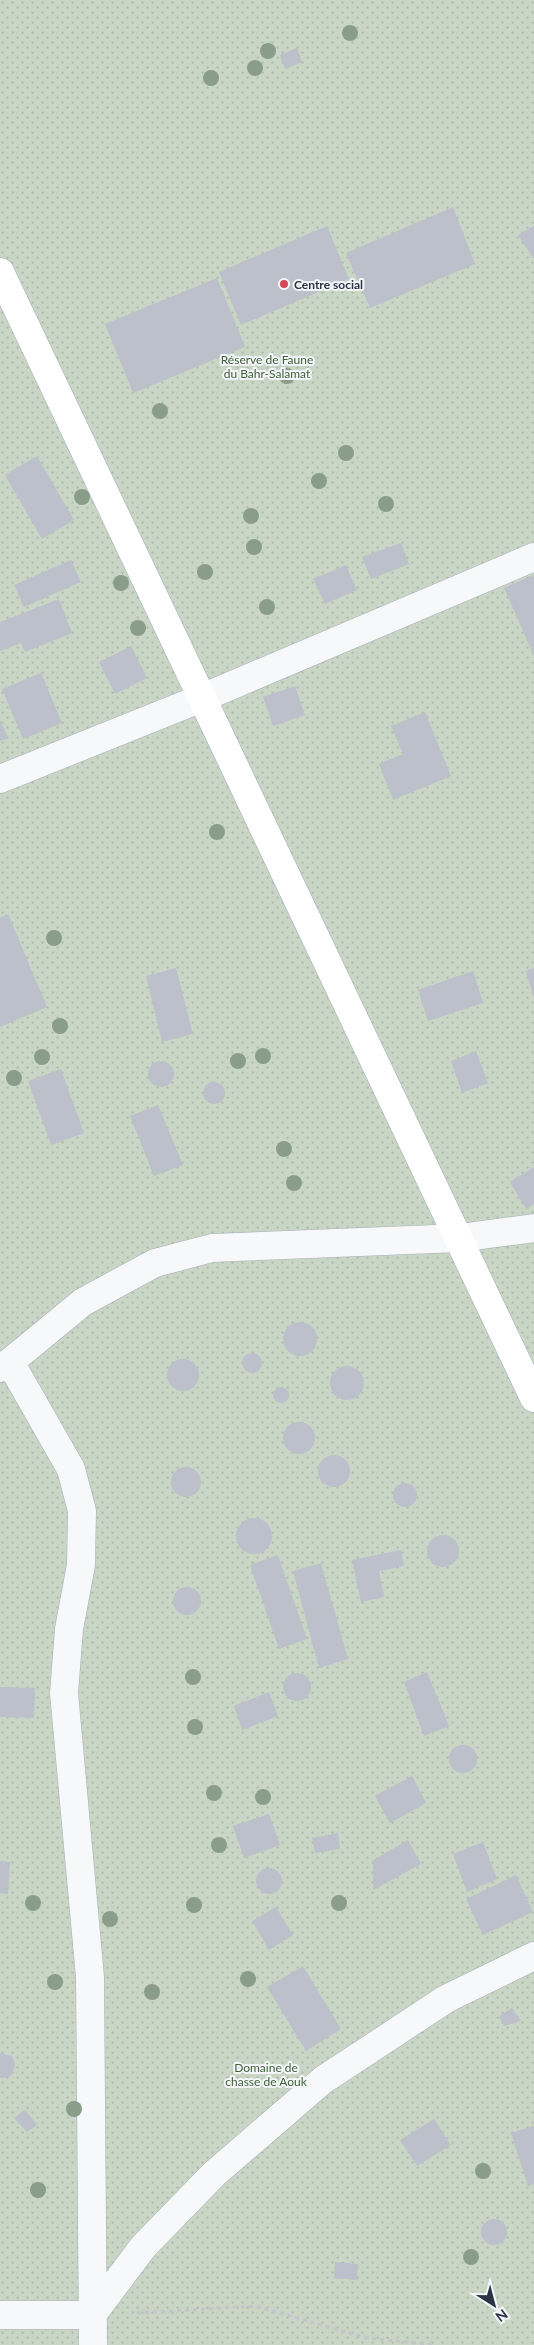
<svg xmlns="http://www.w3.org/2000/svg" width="534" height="2345" viewBox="0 0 534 2345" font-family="Lato,sans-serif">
<defs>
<pattern id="park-dots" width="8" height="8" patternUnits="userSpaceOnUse" patternTransform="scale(1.25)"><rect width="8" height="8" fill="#c9d6c5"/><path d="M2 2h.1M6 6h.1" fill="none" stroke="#adb8ab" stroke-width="1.8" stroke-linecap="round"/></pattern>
</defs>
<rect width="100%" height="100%" fill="#e4e7ec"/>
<path fill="url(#park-dots)" d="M0,0H534V2345H0Z"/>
<path fill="#bbc0ca" d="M297,48L302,62L285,69L280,55Z
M453,207L475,264L370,308L346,253Z
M327,226L349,279L241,325L219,272Z
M534,226V259L518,235Z
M217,278L245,347L133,393L105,324Z
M37,456L74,520L42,539L5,475Z
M401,543L409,564L371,579L362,557Z
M71,560L81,582L24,607L14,585Z
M346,565L357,590L325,604L313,579Z
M533,575L534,578V656L504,588Z
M59,599L72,633L25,652L21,643L0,651V622Z
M131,646L147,678L115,694L99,662Z
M41,673L62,723L23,739L2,689Z
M295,686L305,715L273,726L263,697Z
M425,712L451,776L393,800L379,764L403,754L391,726Z
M0,720L8,738L0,741Z
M8,914L47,1007L0,1027V918Z
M176,968L193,1034L162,1042L146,976Z
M534,968V996H533L526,971Z
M473,971L483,1003L428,1021L418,990Z
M476,1051L488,1083L462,1093L451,1061Z
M148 1074a13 13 0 1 1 26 0a13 13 0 1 1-26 0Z
M61,1069L84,1133L51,1145L28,1081Z
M203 1093a11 11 0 1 1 22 0a11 11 0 1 1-22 0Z
M158,1105L183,1165L154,1176L130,1116Z
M534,1167V1204L526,1209L510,1182Z
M283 1339a17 17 0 1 1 34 0a17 17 0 1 1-34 0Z
M242 1363a10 10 0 1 1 20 0a10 10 0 1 1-20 0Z
M167 1375a16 16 0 1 1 32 0a16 16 0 1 1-32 0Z
M330 1383a17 17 0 1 1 34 0a17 17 0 1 1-34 0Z
M273 1395a8 8 0 1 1 16 0a8 8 0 1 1-16 0Z
M283 1438a16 16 0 1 1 32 0a16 16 0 1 1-32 0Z
M318 1471a16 16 0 1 1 32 0a16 16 0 1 1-32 0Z
M171 1482a15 15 0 1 1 30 0a15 15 0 1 1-30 0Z
M393 1495a12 12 0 1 1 24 0a12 12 0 1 1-24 0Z
M236 1536a18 18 0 1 1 36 0a18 18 0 1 1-36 0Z
M427 1551a16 16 0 1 1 32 0a16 16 0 1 1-32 0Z
M401,1550L404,1566L379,1571L384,1597L361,1602L352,1560Z
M278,1555L307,1639L279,1649L250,1565Z
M321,1563L348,1659L319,1668L293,1571Z
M173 1601a14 14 0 1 1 28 0a14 14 0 1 1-28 0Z
M427,1672L449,1726L424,1736L404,1682Z
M283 1687a14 14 0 1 1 28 0a14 14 0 1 1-28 0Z
M0,1687L35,1688L34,1718L0,1717Z
M269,1692L278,1716L242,1730L234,1706Z
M449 1759a14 14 0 1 1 28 0a14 14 0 1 1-28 0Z
M412,1776L426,1803L390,1823L375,1796Z
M269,1814L280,1845L244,1858L233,1826Z
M338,1833L340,1849L315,1853L312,1838Z
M408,1840L421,1864L373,1890V1860Z
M483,1842L497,1879L467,1892L453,1854Z
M0,1861L10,1862L8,1894L0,1893Z
M256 1881a13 13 0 1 1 26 0a13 13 0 1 1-26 0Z
M516,1875L533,1912L483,1935L466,1899Z
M276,1907L293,1935L269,1950L252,1921Z
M303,1966L341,2029L306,2051L267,1987Z
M512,2008L521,2021L504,2026L499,2016Z
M0,2053L12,2056L15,2064L11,2076L4,2078H0Z
M25,2110L37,2125L27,2132L14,2118Z
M434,2119L451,2145L417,2166L400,2140Z
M534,2126V2184L528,2186L511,2133Z
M481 2232a13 13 0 1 1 26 0a13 13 0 1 1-26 0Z
M335,2262L358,2264L357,2280L334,2278Z"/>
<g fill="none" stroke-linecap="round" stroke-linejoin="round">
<defs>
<path id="minor" d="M0,779L202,698L534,557
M10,1362L71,1469L82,1511L81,1565L69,1629L64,1693L90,1977L93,2345
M0,1368L10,1362L83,1302L155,1263L212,1248L460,1238L534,1228
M0,2315H92
M92,2315L143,2247L214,2174L323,2080L446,1999L534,1956"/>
<path id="major" d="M0,272L534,1398"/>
</defs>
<use href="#minor" stroke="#a9aeb7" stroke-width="29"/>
<use href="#major" stroke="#a3abb8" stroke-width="29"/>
<path stroke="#c2c5cb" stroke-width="3" stroke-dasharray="4 4" stroke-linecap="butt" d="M137,2313L255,2306L367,2338L435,2345"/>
<use href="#minor" stroke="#f7f8fa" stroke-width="28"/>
<use href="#major" stroke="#fff" stroke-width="28"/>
</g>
<g fill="#899d89">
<circle cx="350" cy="33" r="8"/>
<circle cx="268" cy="51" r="8"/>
<circle cx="255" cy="68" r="8"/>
<circle cx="211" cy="78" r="8"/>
<circle cx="287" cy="376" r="8"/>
<circle cx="160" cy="411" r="8"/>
<circle cx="346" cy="453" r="8"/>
<circle cx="319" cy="481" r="8"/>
<circle cx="82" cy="497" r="8"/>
<circle cx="386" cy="504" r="8"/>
<circle cx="251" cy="516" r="8"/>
<circle cx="254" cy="547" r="8"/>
<circle cx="205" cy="572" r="8"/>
<circle cx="121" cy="583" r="8"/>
<circle cx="267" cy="607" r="8"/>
<circle cx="138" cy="628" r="8"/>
<circle cx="217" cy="832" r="8"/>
<circle cx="54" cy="938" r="8"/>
<circle cx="60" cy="1026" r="8"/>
<circle cx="263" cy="1056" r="8"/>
<circle cx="42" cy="1057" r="8"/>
<circle cx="238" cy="1061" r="8"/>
<circle cx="14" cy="1078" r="8"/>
<circle cx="284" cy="1149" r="8"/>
<circle cx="294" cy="1183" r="8"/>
<circle cx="193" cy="1677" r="8"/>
<circle cx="195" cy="1727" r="8"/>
<circle cx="214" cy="1793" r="8"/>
<circle cx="263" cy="1797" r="8"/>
<circle cx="219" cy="1845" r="8"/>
<circle cx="33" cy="1903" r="8"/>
<circle cx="339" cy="1903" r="8"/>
<circle cx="194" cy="1905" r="8"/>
<circle cx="110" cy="1919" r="8"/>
<circle cx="248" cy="1979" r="8"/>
<circle cx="55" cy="1982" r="8"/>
<circle cx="152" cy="1992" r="8"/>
<circle cx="74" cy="2109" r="8"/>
<circle cx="483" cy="2171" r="8"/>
<circle cx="38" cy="2190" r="8"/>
<circle cx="471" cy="2257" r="8"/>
</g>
<circle fill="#d1495b" stroke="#f4f6f9" stroke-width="2" cx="284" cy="284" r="5"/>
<g text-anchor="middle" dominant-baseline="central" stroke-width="4" stroke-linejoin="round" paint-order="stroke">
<g font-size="12" font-weight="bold" fill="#2b3445" stroke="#f4f6f9" text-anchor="start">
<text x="294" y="284">Centre social</text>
</g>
<g font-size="12" fill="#3f6138" stroke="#f4f6f9">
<text x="267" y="359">Réserve de Faune<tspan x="267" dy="14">du Bahr-Salamat</tspan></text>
<text x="266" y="2067">Domaine de<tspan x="266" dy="14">chasse de Aouk</tspan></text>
</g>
</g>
<g transform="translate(494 2305) rotate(144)" stroke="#f4f6f9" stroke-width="4" paint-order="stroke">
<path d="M0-4L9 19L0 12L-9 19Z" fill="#2b3445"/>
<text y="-8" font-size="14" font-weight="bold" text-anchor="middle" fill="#2b3445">N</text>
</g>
</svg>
